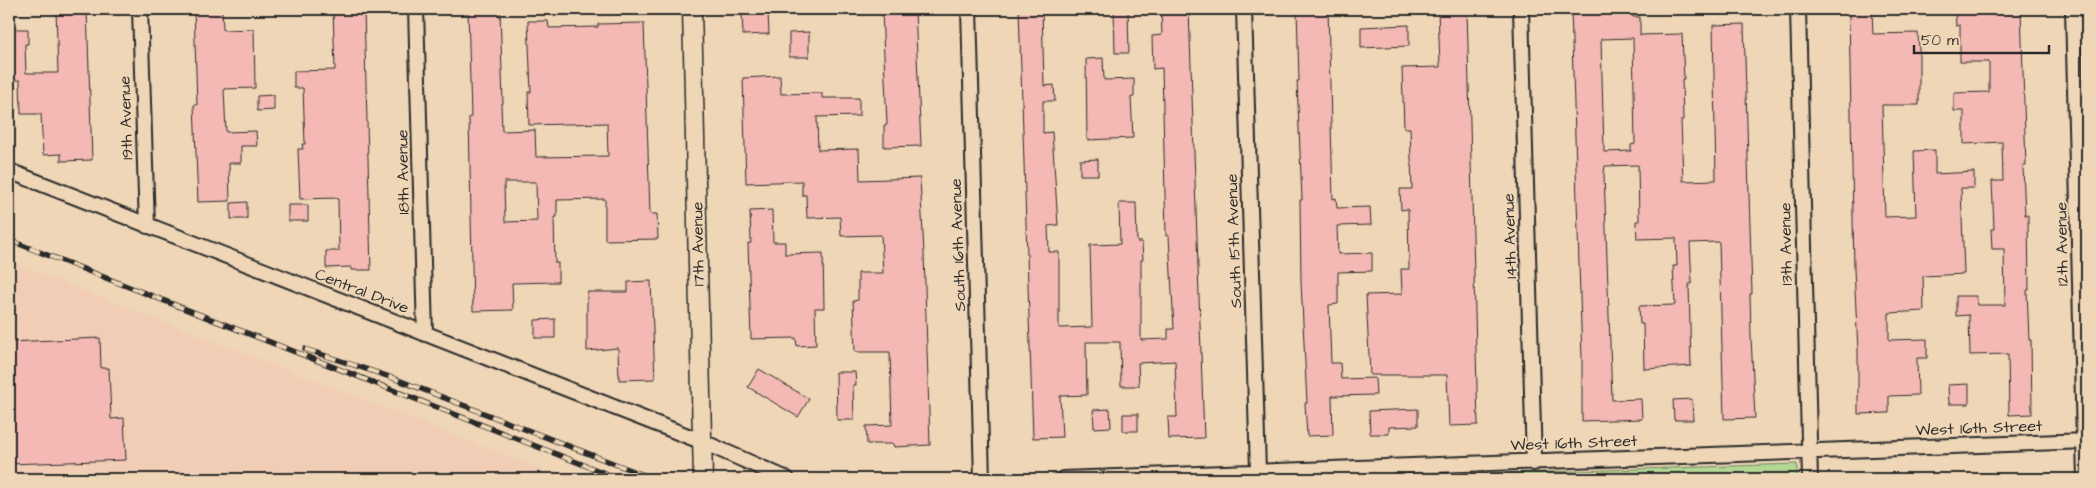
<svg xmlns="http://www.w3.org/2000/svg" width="2096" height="488" viewBox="0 0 2096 488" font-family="'Architects Daughter',sans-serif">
<rect width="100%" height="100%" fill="#efd6b6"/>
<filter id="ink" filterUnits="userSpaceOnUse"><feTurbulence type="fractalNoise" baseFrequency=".02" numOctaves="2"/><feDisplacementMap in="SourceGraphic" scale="10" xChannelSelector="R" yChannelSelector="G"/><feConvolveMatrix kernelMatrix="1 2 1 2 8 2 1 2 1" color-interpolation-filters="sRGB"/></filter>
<g filter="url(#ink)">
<path fill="#f1cdb6" d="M9,261L566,479H9Z
M740,472L758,479H728L733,474Z"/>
<path fill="#b2d894" stroke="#6e8260" d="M1797,464V479H1323Z"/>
<path fill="#f5b9b5" stroke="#2b2b2b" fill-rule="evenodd" d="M56,9H87L92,160L61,161V154L43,155L41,114H21L20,80L9,81V66H12L11,29H28V44H25L26,73H58Z
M194,9H222L223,30L254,29L255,88L224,89L226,132L256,131L257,146H241V163H229L230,201L198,202L194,105H197Z
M333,9H364L371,270H351V267L326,268V251H339L338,198L300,199L298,149H303L302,144H305L303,88H294V71L335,70Z
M1019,9H1042L1044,86L1054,85L1055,101H1043V133L1052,132L1058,225L1048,226L1049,252H1059V328L1092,327L1090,245L1120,244L1119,203H1136L1137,242H1142L1143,260H1141V340L1168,339V329H1174L1169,236H1166L1162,68L1153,69L1152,36L1162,35L1161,9H1189L1204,438L1169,439L1168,417H1177L1175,361L1138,363L1139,386H1121L1120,342H1086L1087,395L1060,396L1062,437L1033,438Z
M1114,9H1128L1129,53H1115Z
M1297,9H1328L1333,199L1336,198L1337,208L1370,207L1371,225L1337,226L1338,254L1372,253V271L1338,272V304L1329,305L1331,363H1340L1341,379L1375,378L1376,395L1332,396L1333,435L1307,436L1305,403H1307L1301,283L1300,200H1302L1297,81H1299Z
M1438,9H1467L1478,425L1449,426L1447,375H1370L1366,295L1402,294L1401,269H1409L1408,209L1401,210L1400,189H1412L1410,128H1404L1402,68L1440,67Z
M1571,9H1633V17H1640V35L1682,34L1684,79H1682L1683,120H1681L1683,181L1716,180L1713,25L1744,24L1752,294H1750L1751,337L1755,418L1724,419L1719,242L1690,243L1692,284H1689L1691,366L1644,369L1643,324H1640L1639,306L1675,305L1673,266H1677L1676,238L1637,239L1636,221H1639L1638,165L1605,166L1604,173L1612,400L1641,399L1642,419L1582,421V359ZM1633,38L1635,144L1631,145V151L1604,152L1601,39Z
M1955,9H1976V11L2021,9L2026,166H2023L2025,215H2028L2029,290H2027L2029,340H2031L2032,414L2009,415L2008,354L1970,355L1969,315L1956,316V296H1976L1977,305H2005L2004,249H1992L1991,229H1994L1992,181H2003L2002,142L1964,144V111H1954V93L1989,92V62H1960V25L1956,26Z
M500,10L503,104H501L502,131L535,130L536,157L608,156L607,123L529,125L528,92H531L528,21H548L549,28L598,27V24L644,23L650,214H657L658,239L605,240V199L557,200V217H554L555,263H558V282L512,283L513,310L473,311L469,117H471L468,11ZM504,182H536L537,221L505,222Z
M915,10L921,146L884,147V125H887L882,11Z
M1872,11L1873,34L1918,33L1919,49V105H1882L1885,217L1916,216L1914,151L1935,150V174L1974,172V188H1961L1964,274L1923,276L1924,311L1889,313V340L1927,339V358H1917L1918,395L1889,396V413L1858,414V351L1854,269L1849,12Z
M768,12L769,34L743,35L742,13Z
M1409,25V46L1361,48V27Z
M809,32V57H789V33Z
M1103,58L1104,80L1134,79V97H1131L1133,138L1087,140L1086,59Z
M780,76L781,94L822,93V98H859V116L817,117L818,150L859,149L860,180L920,178L924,253L930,445L894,447L893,444H867L866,426L892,425L890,352H855L853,301L858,300V273H883L881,235L841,236L840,217L807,218L806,195H802V181L746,183L743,78Z
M274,95V110L257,111V96Z
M1098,159V175H1080V160Z
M247,202V219H231V203Z
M288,205H308V221H288Z
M772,210L773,242H785V254L823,253L824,308H815L816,345L797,346L796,338L751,339L748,243H751L750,211Z
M651,281L655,379L619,380L618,348L587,351V292H628V282Z
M555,319V338H535V320Z
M100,338L101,368H109L111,419L124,418L126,460L9,464V342Z
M759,369L809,399L798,417L748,387Z
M836,372H855L856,385H853L854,420H837Z
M1969,384V404H1949L1948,385Z
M1692,399L1693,420H1674L1673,400Z
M1110,409L1111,427L1094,428L1093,410Z
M1418,409V426L1389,427V434H1370L1369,411Z
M1123,414H1138V431H1123Z"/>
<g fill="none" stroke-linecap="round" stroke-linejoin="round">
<defs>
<path id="minor" d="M140,9L147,226
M416,9L425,334
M969,9L982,479
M1244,9L1258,471
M1521,9L1534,463
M1798,9L1810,479
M2073,9L2085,479
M9,171L703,442L787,479
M1063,479L2087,441"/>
<path id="tertiary" d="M692,9L703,479"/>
</defs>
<use href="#minor" stroke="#2b2b2b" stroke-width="18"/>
<use href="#tertiary" stroke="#2b2b2b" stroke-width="21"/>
<use href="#minor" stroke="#efd6b6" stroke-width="14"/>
<use href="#tertiary" stroke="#efd6b6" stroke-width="18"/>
<defs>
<path id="rail" d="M9,240L620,479
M305,349L393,378L654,479"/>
</defs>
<use href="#rail" stroke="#2b2b2b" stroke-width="5.5"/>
<use href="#rail" stroke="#efd6b6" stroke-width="4" stroke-dasharray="11" stroke-linecap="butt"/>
</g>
</g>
<g text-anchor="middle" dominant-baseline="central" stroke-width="4" stroke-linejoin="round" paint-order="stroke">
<g font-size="16" fill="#2b2b2b" stroke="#efd6b6">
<text transform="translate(126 118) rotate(-92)">19th Avenue</text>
<text transform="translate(403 172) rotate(-91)">18th Avenue</text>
<text transform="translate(1510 236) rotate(-92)">14th Avenue</text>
<text transform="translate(1234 241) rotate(-92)">South 15th Avenue</text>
<text transform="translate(698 244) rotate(-91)">17th Avenue</text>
<text transform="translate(1786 244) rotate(-91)">13th Avenue</text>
<text transform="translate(2062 244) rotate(-91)">12th Avenue</text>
<text transform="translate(958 245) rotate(-92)">South 16th Avenue</text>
<text transform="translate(362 291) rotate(21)">Central Drive</text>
<text transform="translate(1979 428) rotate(-2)">West 16th Street</text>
<text transform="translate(1574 443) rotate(-2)">West 16th Street</text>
</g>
</g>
<rect width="2096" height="488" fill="none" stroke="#efd6b6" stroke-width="30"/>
<rect x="15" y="15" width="2066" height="458" fill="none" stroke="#2b2b2b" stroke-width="2" filter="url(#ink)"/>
<path d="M1914 45v8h135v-8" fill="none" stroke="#2b2b2b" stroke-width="2.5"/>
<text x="1921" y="45" font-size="15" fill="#2b2b2b" stroke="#efd6b6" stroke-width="4" paint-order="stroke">50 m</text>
</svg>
